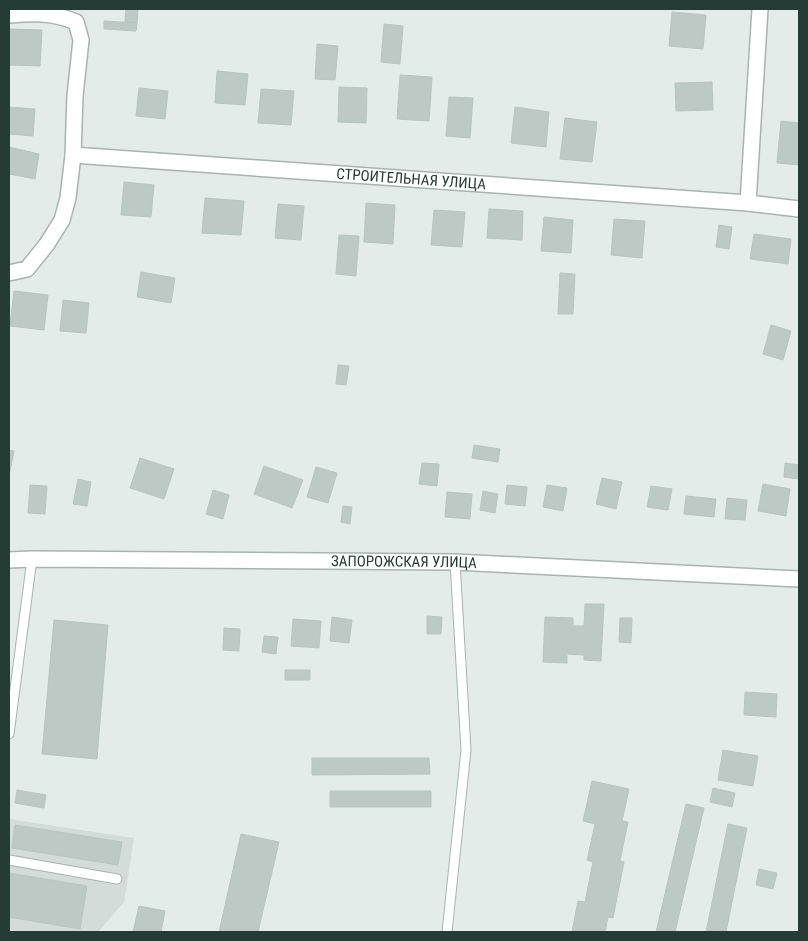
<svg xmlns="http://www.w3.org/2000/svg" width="808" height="941" viewBox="0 0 808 941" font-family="'Roboto Condensed',sans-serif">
<rect width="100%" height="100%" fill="#e4ece9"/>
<path fill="#d3dcd8" d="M9,819L134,838L124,902L98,932H9Z"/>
<path fill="#bdc9c5" stroke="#b7c5c0" d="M126,9H138L137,23L125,22Z
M672,12L706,15L703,49L669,46Z
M104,21L137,23L136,31L104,29Z
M384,24L403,26L400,64L381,62Z
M9,29L42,30L40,66L9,65Z
M317,44L338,46L335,80L315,79Z
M217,71L248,74L245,105L215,103Z
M400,75L432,77L429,121L397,119Z
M712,82L713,110L676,111L675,83Z
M339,87L367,88L366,123L338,122Z
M139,88L168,91L165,119L136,116Z
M261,89L294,91L291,125L258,123Z
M449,97L473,98L470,138L446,136Z
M9,107L35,109L33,136L9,134Z
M515,107L549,112L546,147L511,143Z
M565,118L597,122L592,162L560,159Z
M781,121L799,123V165L777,163Z
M9,147L39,154L35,179L9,174Z
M124,182L154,185L151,217L121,215Z
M205,198L244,201L241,235L202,233Z
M366,203L395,205L393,244L364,242Z
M278,204L304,206L301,240L275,238Z
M489,209L523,211L522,240L487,238Z
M434,210L465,212L462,247L431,245Z
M544,217L573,220L571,253L541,251Z
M614,219L645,221L642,258L611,255Z
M719,225L732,227L729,249L716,247Z
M754,234L791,239L788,264L750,259Z
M339,235L359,236L356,276L336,274Z
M141,272L175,278L171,303L137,297Z
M560,273L575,274L573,314H558Z
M14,291L48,295L44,330L10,326Z
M63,300L89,303L86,333L60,331Z
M771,325L791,331L783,360L763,354Z
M338,365L349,366L346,385L336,384Z
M474,445L500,449L498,462L472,458Z
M9,450L14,451L9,476Z
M140,458L174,469L164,499L130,488Z
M422,463L439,464L437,486L419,484Z
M785,463L799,465V479L784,477Z
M264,466L303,480L292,508L254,494Z
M316,467L337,473L328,503L307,497Z
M602,478L622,482L616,509L596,504Z
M78,479L91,482L87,506L73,504Z
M763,484L790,489L786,516L758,511Z
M30,485L47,486L45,514L28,513Z
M507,485L527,487L525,506L505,504Z
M547,485L567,488L563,511L543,507Z
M651,486L672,489L668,510L647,507Z
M213,490L229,495L223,519L206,514Z
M483,491L498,494L495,513L480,510Z
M447,492L472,494L470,519L445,517Z
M686,496L716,499L714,517L684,514Z
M727,498L747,500L745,520L725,519Z
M343,506L352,507L350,524L341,522Z
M585,604H604L601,661L584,660V655L567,654V663L543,662L545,617L573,618V626H584Z
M427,616L442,617L441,634H427Z
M332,617L352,620L349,643L330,641Z
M620,618H632L631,643L619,642Z
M293,619L321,621L319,648L291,646Z
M54,620L108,625L97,759L42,754Z
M224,628L240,629L239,651L223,650Z
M264,636L278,637L276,654L262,652Z
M285,670H310V680H285Z
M745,692L777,694L776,717L744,715Z
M723,750L758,756L753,786L718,780Z
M312,758H429L430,774L312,775Z
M592,781L629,789L622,821L628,822L620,861L624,862L613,918L608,917L605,932H572L578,901L585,902L593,862L587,860L595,824L583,821Z
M713,788L735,793L732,807L710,802Z
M17,790L46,795L44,808L15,803Z
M330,791H431V807H330Z
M686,804L704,808L675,932H656Z
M728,824L747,828L726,932H706Z
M15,825L122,842L118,865L12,848Z
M241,834L279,842L258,932H219Z
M759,869L777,873L773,889L756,885Z
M9,873L87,886L80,929L9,917Z
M139,906L165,911L161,932H133Z"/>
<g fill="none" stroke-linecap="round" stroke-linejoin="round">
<defs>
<path id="service" d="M9,734L32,559
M9,860L117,879
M447,932L466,750L455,562"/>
<g id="minor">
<path d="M9,15C34,13 52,12 76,22L81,40L75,96L73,155L68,198L62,220L47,244L27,269L9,273"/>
<path id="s1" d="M73,155L748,203L799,209"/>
<path d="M748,203L760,9"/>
<path id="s2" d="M9,560L32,559L455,562L799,579"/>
</g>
</defs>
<use href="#service" stroke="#a7b4b0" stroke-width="11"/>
<use href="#minor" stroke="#a7b4b0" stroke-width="18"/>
<use href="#service" stroke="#fff" stroke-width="9"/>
<use href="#minor" stroke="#fff" stroke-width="15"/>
</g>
<g text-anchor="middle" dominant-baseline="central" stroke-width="4" stroke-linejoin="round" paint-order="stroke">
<g font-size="15" fill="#253c36" stroke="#f4f9f7">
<text stroke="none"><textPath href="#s1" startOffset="339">СТРОИТЕЛЬНАЯ УЛИЦА</textPath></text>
<text stroke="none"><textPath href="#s2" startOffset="395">ЗАПОРОЖСКАЯ УЛИЦА</textPath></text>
</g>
</g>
<rect width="808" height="941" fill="none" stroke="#253c36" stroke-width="20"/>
</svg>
